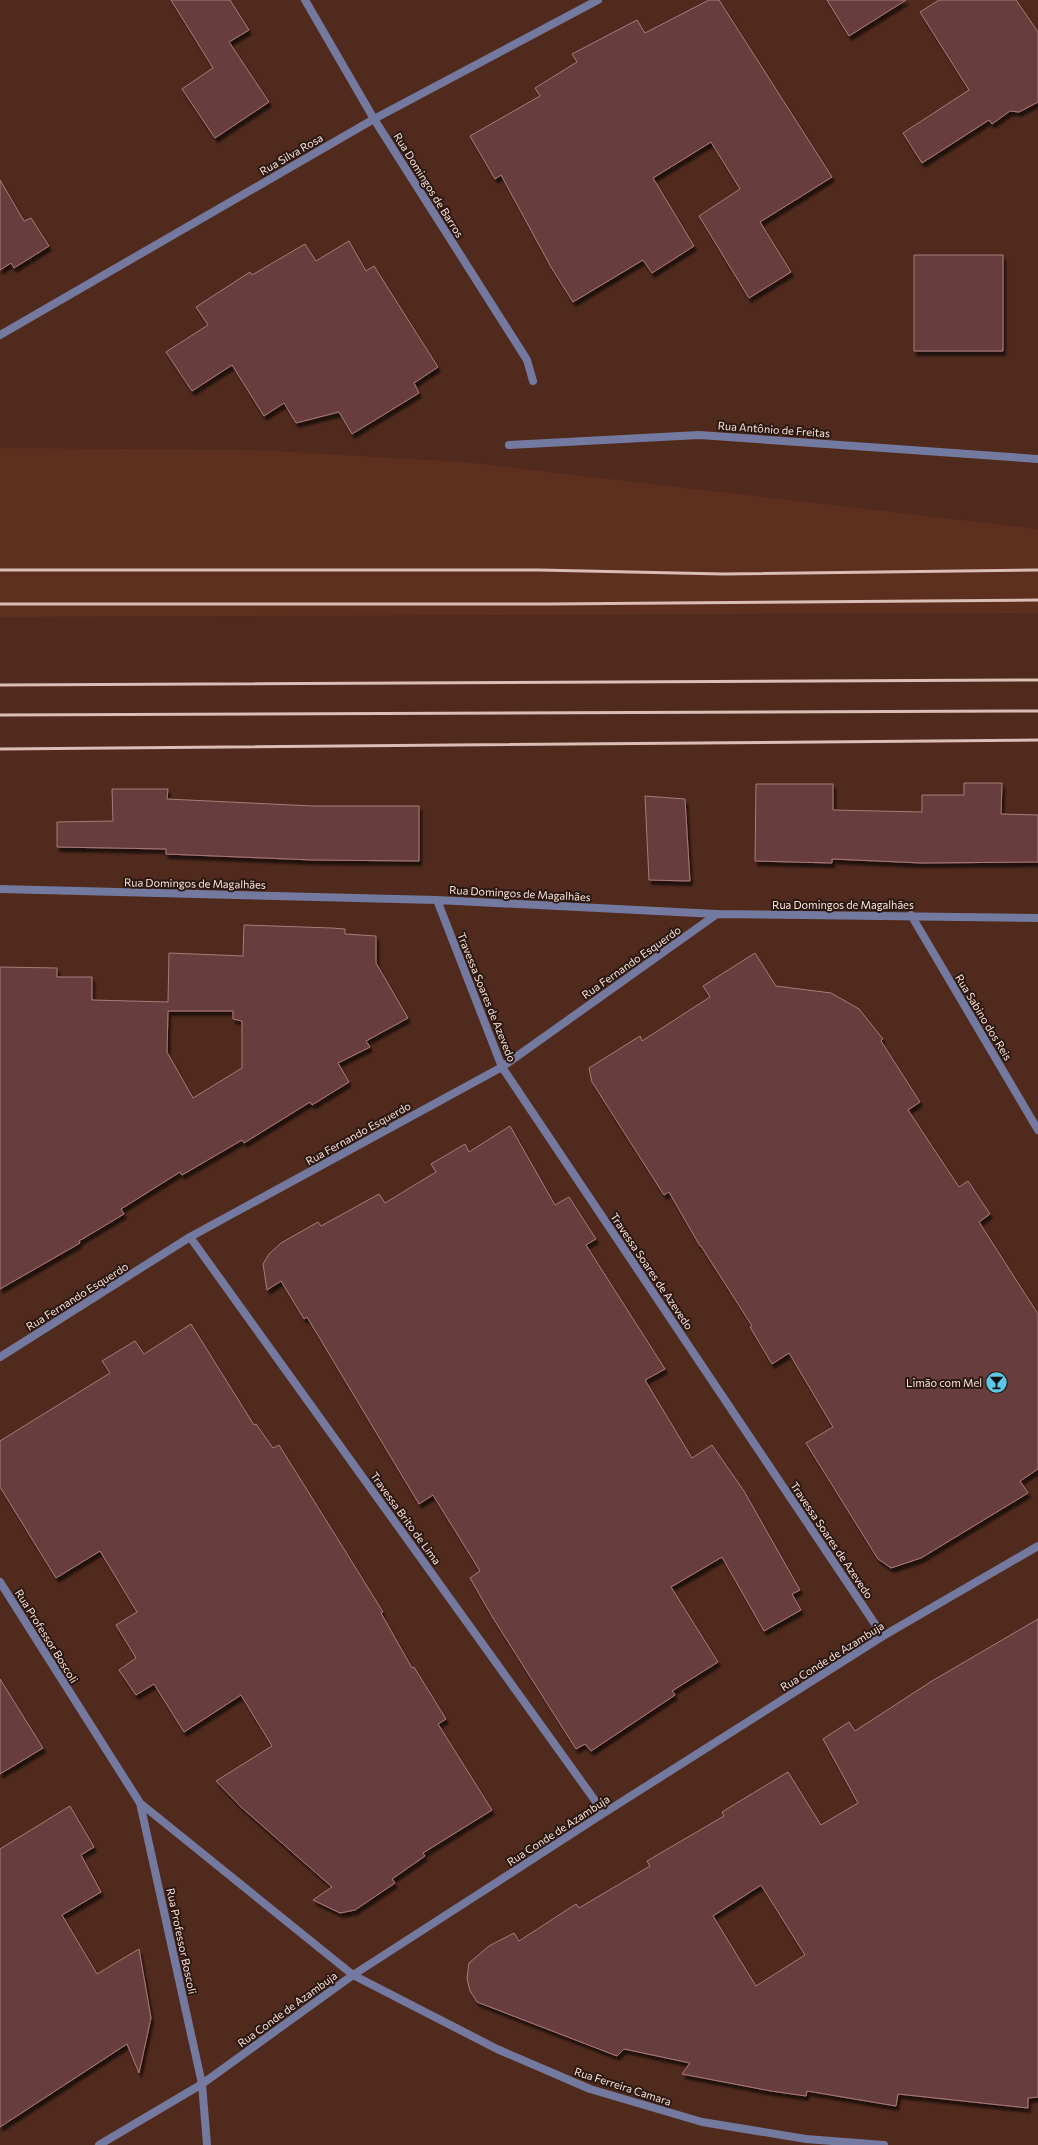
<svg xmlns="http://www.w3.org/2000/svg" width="1038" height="2145" viewBox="0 0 1038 2145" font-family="Commissioner,sans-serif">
<defs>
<filter id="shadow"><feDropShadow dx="2.5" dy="4.5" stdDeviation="1" flood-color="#0009"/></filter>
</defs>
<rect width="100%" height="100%" fill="#502a1d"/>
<path fill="#5d2f1f" d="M0,448L258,450L464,462L1038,529V613L0,617Z"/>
<path fill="#673c3c" stroke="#ab7a7a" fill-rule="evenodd" filter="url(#shadow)" d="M171,0H230L249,30L229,42L269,102L215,138L182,89L213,68Z
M709,0H719L832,177L760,222L791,272L749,298L699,216L740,189L711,142L653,178L694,246L652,273L643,260L573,302L551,267L501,175L495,179L470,136L540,96L535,88L577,62L572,54L637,20L645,33Z
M827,0H906L849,36Z
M939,0H1016L1038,32V102L1019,112L1010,111L992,124L989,120L922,163L903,133L969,90L920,12Z
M0,180L24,221L31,218L49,246L14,268L11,263L0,270Z
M349,241L366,271L374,266L438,367L414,383L419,393L352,434L339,412L296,423L284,403L264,416L232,365L192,391L166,352L208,325L196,307L250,272L252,275L305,244L316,261Z
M914,255H1003V351H914Z
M964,783H1002L1001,814L1038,815V862L922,863L832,859V863L755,861L756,784H833V810L922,812V795H964Z
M112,789H168L167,799L313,806H419V861L313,860L166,854V849L57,847V822L113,821Z
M645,796L685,799L690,881L649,880Z
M244,925L332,928L345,929V934L376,936V963L408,1018L366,1041L370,1047L338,1063L349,1082L312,1105L310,1102L244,1143L242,1140L182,1175L180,1172L121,1209L124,1214L79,1241L80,1243L0,1289V967L57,968V977H92V1000L168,1002L169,953L243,956ZM168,1011H233V1019L242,1021V1068L193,1098L167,1052Z
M755,953L776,986L831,993L859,1009L883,1039L881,1041L920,1102L908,1110L959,1187L968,1181L990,1214L979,1222L1038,1314V1469L1020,1481L1028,1493L921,1558L891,1568L878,1559L806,1443L833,1427L789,1353L772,1364L750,1327L752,1326L701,1246H700L669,1192L664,1195L592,1082L589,1068L640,1036L642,1041L710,997L703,986Z
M510,1126L555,1205L569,1197L596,1239L586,1245L665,1369L645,1380L692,1458L712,1445L744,1491L800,1590L792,1594L801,1610L764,1631L722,1557L671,1587L718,1662L672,1691L675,1695L591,1751L585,1744L576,1749L493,1618L470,1578L480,1571L433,1495L419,1504L307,1317L304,1319L281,1281L267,1290L263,1264L269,1254L281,1243L318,1222L321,1226L379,1194L385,1203L436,1172L431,1164L465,1144L469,1152Z
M191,1324L254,1425L256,1424L273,1448L279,1445L344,1549L383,1612L381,1613L412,1668L414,1667L446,1719L438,1724L492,1810L423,1853L425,1856L392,1879L395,1883L355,1910L340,1913L313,1900L332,1887L241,1807L216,1781L272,1746L241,1695L184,1732L154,1684L136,1695L119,1670L136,1658L116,1625L137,1612L100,1551L56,1578L0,1487V1441L110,1373L102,1361L135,1341L144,1354Z
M1038,1619V2097L1028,2098V2108L898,2094L896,2106L807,2091L806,2096L771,2091L682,2074L690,2063L624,2049L617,2056L477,2002L470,1991L467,1978L469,1963L489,1946L514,1933L519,1941L576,1904L579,1908L650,1866L647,1861L724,1816L722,1812L788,1772L821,1825L858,1803L823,1739L849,1722L855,1731L932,1681ZM761,1885L805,1955L756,1986L713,1916Z
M0,1679L43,1748L0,1774Z
M70,1806L94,1847L81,1855L101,1892L62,1915L97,1974L139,1949L151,2018L139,2073L127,2044L0,2127V1849Z"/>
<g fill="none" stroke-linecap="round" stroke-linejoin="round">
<path stroke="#74799f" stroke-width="8" d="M305,0L374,119L527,360L533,381
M0,335L374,119L598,0
M509,445L699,435L1038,459
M0,889L437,900L717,914L1038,918
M437,900L502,1067L883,1636
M911,915L1038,1130
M190,1237L604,1813
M0,1357L190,1237L502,1067L717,914
M0,1582L140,1803L353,1975L497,2049L590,2089L702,2122L806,2139L884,2145
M140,1803L202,2084L207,2145
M99,2145L202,2084L353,1975L604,1813L883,1636L1038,1546"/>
<path stroke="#dabdb4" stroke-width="3" d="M0,570H539L723,574L1038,570
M0,604H548L1038,600
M0,685L1038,680
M0,715L1038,711
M0,749L1038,740"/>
</g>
<defs>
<symbol id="bar-disc" viewBox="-11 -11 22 22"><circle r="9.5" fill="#5bc8e7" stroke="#2a1812"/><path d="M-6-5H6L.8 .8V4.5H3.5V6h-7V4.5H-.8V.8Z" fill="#111"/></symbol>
</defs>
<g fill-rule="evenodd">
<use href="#bar-disc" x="984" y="1370" width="25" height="25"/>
</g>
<g text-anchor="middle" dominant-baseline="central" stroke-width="4" stroke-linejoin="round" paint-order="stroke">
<g font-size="11" fill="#fbe1d9" stroke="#2a1812">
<text transform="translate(291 154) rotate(-30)">Rua Silva Rosa</text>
<text transform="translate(429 185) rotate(58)">Rua Domingos de Barros</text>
<text transform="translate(774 429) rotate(4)">Rua Antônio de Freitas</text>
<text transform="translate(195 883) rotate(1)">Rua Domingos de Magalhães</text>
<text transform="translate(520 893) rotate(3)">Rua Domingos de Magalhães</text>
<text x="843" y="904">Rua Domingos de Magalhães</text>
<text transform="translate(631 962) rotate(-35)">Rua Fernando Esquerdo</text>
<text transform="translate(487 997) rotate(68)">Travessa Soares de Azevedo</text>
<text transform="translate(984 1017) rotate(59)">Rua Sabino dos Reis</text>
<text transform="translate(358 1133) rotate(-29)">Rua Fernando Esquerdo</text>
<text transform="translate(652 1271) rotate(56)">Travessa Soares de Azevedo</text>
<text transform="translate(77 1296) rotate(-32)">Rua Fernando Esquerdo</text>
<text transform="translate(406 1518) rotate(54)">Travessa Brito de Lima</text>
<text transform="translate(832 1540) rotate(56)">Travessa Soares de Azevedo</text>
<text transform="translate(47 1636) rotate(58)">Rua Professor Boscoli</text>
<text transform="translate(832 1656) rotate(-32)">Rua Conde de Azambuja</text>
<text transform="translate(558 1830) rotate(-33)">Rua Conde de Azambuja</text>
<text transform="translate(182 1941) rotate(78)">Rua Professor Boscoli</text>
<text transform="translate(287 2009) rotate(-36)">Rua Conde de Azambuja</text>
<text transform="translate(623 2086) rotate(18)">Rua Ferreira Camara</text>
</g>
<g font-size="11" fill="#fbe1d9" stroke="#2a1812" text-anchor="end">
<text x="982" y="1382">Limão com Mel</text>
</g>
</g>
</svg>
